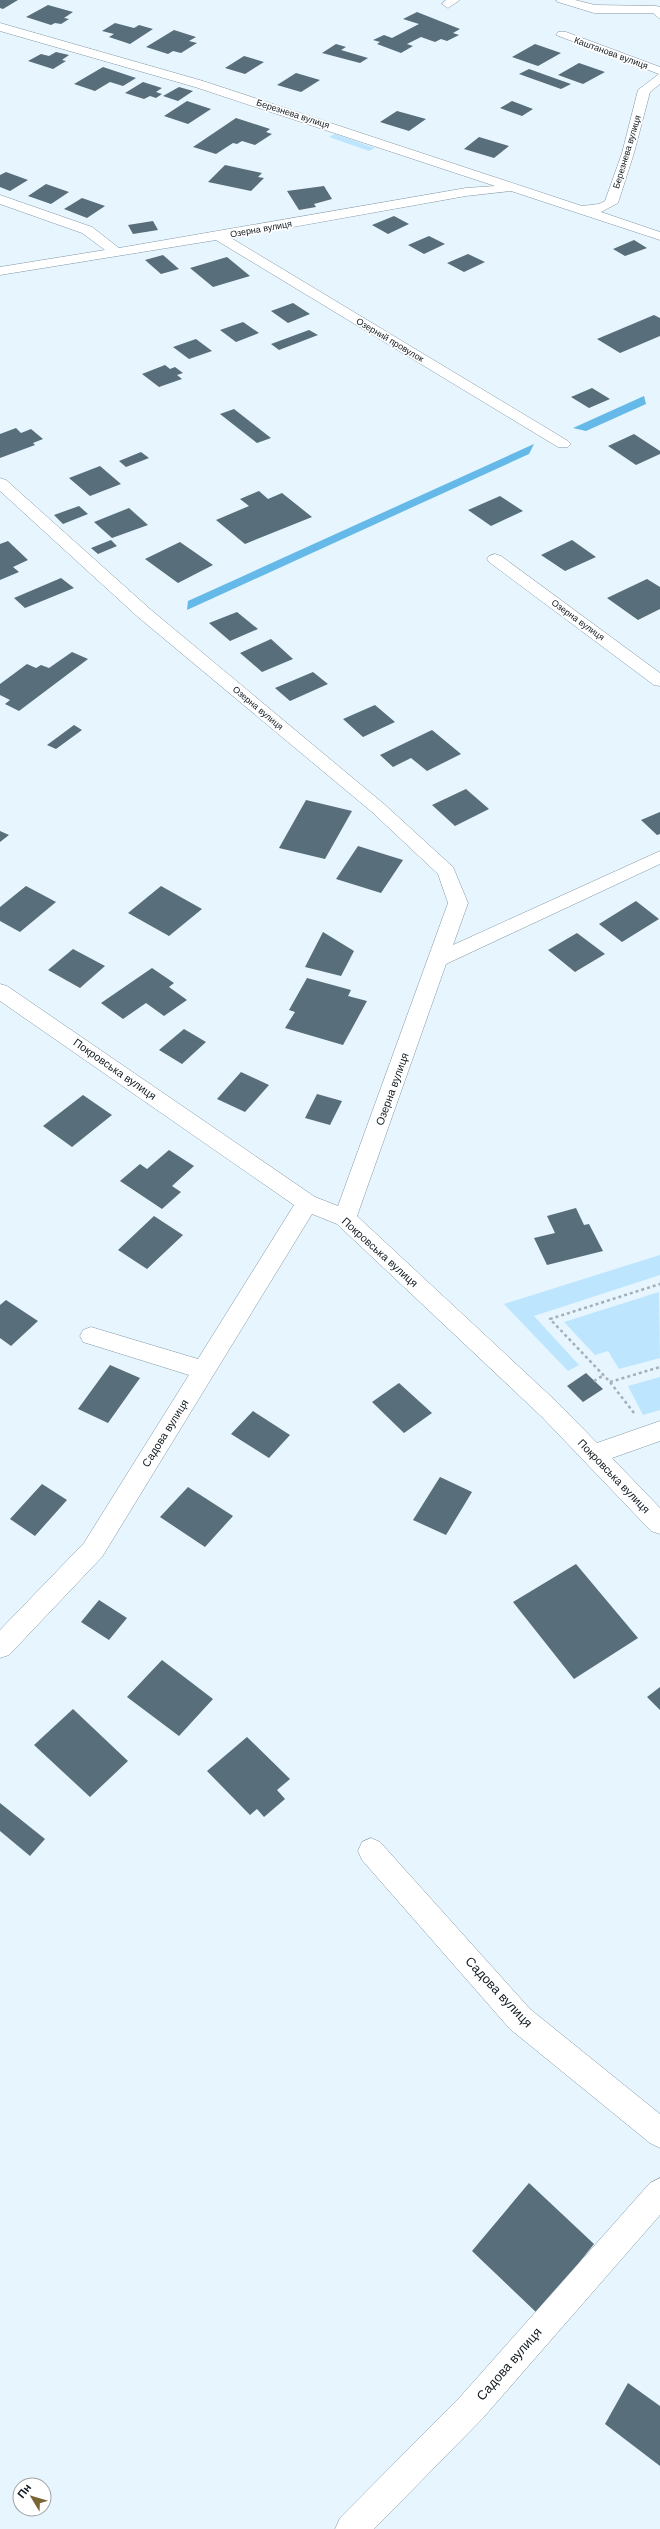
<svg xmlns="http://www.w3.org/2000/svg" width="660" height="2529" viewBox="0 0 660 2529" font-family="Helvetica,sans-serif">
<rect width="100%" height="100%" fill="#e6f5fe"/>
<path fill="#bde6fe" d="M335,134L375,148L369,151L329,137Z
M660,1255V1275L534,1316L579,1365L568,1371L504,1304Z
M659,1292L660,1358L619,1369L608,1351L595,1355L564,1322Z
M660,1377V1410L643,1415L628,1386Z"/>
<path fill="#64b9e8" d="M644,396L646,404L586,431L573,428Z
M534,444L529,454L187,610L188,601Z"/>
<path fill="#586e7b" d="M0,0H18L3,9L0,8Z
M48,5L73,12L64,18L69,19L61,24L55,23L51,25L26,17Z
M417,12L460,29L453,33L459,35L447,41L441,39L435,42L421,37L407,44L413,46L401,53L377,44L380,42L373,40L384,35L392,38L419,24L403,19Z
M115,23L134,28L139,25L153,29L130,44L109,37L114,34L102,31Z
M174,30L196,37L189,41L197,43L181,53L173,51L168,54L146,47Z
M336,44L346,47L341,50L368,58L360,63L322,53Z
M535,44L561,53L538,66L512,57Z
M56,52L69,55L62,60L66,61L53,69L28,61L41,54L49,56Z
M244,56L264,62L245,74L225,68Z
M579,63L605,72L583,84L558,75Z
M103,67L136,78L123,86L110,82L95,91L74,84Z
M529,69L571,84L561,89L519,74Z
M296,73L320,80L301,92L277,85Z
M143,82L162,88L156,92L162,94L156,98L150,96L144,99L125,93Z
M179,87L193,91L178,101L163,96Z
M187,101L211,109L188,124L164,116Z
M512,101L533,109L522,116L500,108Z
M397,111L426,119L409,131L380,122Z
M236,118L270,129L266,132L272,134L255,145L242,141L237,144L233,143L216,154L193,147Z
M479,137L509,146L494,158L464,149Z
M225,165L262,173L258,177L264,178L251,191L208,182Z
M6,172L28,180L10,191L0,187V175Z
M46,184L69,192L51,204L28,196Z
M324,186L332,199L314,204L316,207L299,210L287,191Z
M82,198L105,206L87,218L64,209Z
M394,216L409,224L388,234L372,225Z
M153,221L158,230L133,234L128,225Z
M429,236L445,244L424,254L408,245Z
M634,240L647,248L625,256L613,249Z
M468,254L485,262L464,272L447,263Z
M163,255L179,269L161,274L145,260Z
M227,257L250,276L213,287L190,268Z
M293,303L310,314L288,323L271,311Z
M654,315L660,318V336L620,353L597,339Z
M243,322L259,333L236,342L220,330Z
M309,330L318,335L279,350L271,344Z
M196,339L212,351L189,359L173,347Z
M165,365L170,369L175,367L183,373L177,375L182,379L159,387L142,374Z
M592,388L610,399L589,408L571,397Z
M234,409L271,438L257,443L220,414Z
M16,428L21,433L31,429L43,439L33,443L35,445L0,458V434Z
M634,434L660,451V454L636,465L608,446Z
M141,452L149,458L126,467L119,461Z
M100,466L121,484L90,496L69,478Z
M259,491L268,499L282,493L312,517L245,544L216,520L249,506L240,499Z
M500,496L523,511L491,526L468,510Z
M79,506L88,514L63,524L54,515Z
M129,508L148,525L112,538L94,522Z
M111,540L117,546L98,554L91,548Z
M572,540L596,557L565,571L541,555Z
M8,541L28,560L13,567L19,572L0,580V544Z
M180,542L213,565L178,583L145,559Z
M61,578L74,588L25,608L14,598Z
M647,579L660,587V609L638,620L607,598Z
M237,612L258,629L230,641L209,623Z
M271,639L293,659L262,672L240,653Z
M72,652L88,659L19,711L5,704L10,700L0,695V684L27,664L36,668L41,665L49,668Z
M313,672L328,684L290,701L275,688Z
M375,705L395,722L363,737L343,719Z
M74,725L82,730L56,749L47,745Z
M432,730L461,754L427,771L411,758L393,767L380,755Z
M466,789L489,809L455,826L432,805Z
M306,800L352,811L325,859L279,848Z
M660,812V834L657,835L641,820Z
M0,831L9,835L0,842Z
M358,846L403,860L381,893L336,879Z
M26,886L56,902L20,932L0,921V907Z
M161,886L202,909L169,936L128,913Z
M636,901L659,919L622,942L599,924Z
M323,932L354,951L341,976L305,967Z
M577,933L605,954L575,972L548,950Z
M73,949L105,966L80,988L48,970Z
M152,968L174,983L169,987L187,1000L164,1016L146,1003L123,1019L101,1003Z
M307,978L351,990L348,996L367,1001L343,1045L285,1028L295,1012L289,1010Z
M184,1029L206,1042L182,1064L159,1050Z
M241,1072L269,1085L245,1112L217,1099Z
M317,1094L342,1101L330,1125L305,1118Z
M83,1095L112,1115L72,1147L43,1126Z
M169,1150L194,1166L172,1186L181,1192L162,1209L120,1181L140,1164L147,1169Z
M576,1208L584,1225L589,1224L603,1251L547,1265L534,1238L555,1233L547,1216Z
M154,1216L183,1235L147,1269L118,1250Z
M6,1300L38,1321L11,1346L0,1338V1305Z
M110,1365L140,1378L108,1423L78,1409Z
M586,1373L603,1389L583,1402L567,1386Z
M399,1383L432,1413L404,1433L372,1402Z
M253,1411L290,1435L269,1458L231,1434Z
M440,1477L472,1492L446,1535L413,1520Z
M42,1484L67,1500L35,1536L10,1519Z
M188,1487L233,1516L205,1547L160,1517Z
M576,1564L638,1638L574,1679L513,1602Z
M99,1600L127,1618L109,1640L81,1622Z
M162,1660L213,1699L179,1736L127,1697Z
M660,1687V1710L647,1697Z
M73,1709L128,1761L90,1797L34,1745Z
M247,1737L290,1779L277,1790L285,1799L264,1817L257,1809L250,1815L207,1771Z
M0,1803L45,1839L30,1856L0,1831Z
M529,2183L594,2244L538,2314L472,2251Z
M628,2383L660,2406V2466L605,2424Z"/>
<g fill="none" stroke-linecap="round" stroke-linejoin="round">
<defs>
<path id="minor" d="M446,0H460L448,8L442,4Z
M556,0H575L595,5L656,6L660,7V19L653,13H594L558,2Z
M0,23L203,81L582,206L599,204L605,201L622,153L638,90L659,74L556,35L558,32H566L660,67V84L650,92L634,153L618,203L601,212L660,232V240L511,191L466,196L231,238L568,441L571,444L568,447H558L216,240L0,275V267L105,250L82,233L0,204V195L92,227L119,248L466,188L495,186L195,87L0,31Z
M0,478L6,480L150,609L384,804L453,867L468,903L453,945L660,851V864L446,964L357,1216L558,1403L597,1443L660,1421V1441L612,1458L660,1508V1534L651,1531L542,1417L337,1224L312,1214L102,1557L9,1655L0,1658V1630L84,1543L189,1375L83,1342L80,1336L83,1330L91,1327L198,1359L294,1205L0,1001V984L7,986L315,1197L338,1206L448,903L438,874L372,812L138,617L0,491Z
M495,554L501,556L660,673V686L654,685L489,562L487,559L489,556Z
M371,1838L380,1842L530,2009L660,2114V2148L650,2143L510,2029L362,1860L358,1851L362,1842Z
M660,2178V2215L483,2418L374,2529H335L340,2518L461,2396L650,2183Z"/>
</defs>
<use href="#minor" stroke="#8097a5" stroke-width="1"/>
<path stroke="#a3b0b8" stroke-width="2.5" stroke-dasharray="3 3" stroke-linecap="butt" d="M594,1381L604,1375
M610,1382L660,1367
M634,1413L610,1382L550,1319L660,1284"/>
<use href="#minor" fill="#fff" fill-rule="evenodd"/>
</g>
<g text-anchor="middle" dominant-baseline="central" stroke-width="3.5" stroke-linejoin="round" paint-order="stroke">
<g font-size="9" fill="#111a1f" stroke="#fff">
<text transform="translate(611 53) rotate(20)">Каштанова вулиця</text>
<text transform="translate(293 114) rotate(18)">Березнева вулиця</text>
<text transform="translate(627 152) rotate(-73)">Березнева вулиця</text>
<text transform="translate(261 229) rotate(-10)">Озерна вулиця</text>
<text transform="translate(390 340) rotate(31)">Озерний провулок</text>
<text transform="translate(578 620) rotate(36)">Озерна вулиця</text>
<text transform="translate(258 708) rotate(40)">Озерна вулиця</text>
</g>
<g font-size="11" fill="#111a1f" stroke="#fff">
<text transform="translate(115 1069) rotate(35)">Покровська вулиця</text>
<text transform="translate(392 1089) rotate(-70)">Озерна вулиця</text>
<text transform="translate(380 1252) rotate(42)">Покровська вулиця</text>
<text transform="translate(165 1433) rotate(-58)">Садова вулиця</text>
<text transform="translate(614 1476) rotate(46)">Покровська вулиця</text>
</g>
<g font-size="13" fill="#111a1f" stroke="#fff">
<text transform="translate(499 1992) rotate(47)">Садова вулиця</text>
<text transform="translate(509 2364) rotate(-49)">Садова вулиця</text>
</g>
</g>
<g transform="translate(32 2497) rotate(308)"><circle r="19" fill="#ffffff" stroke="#a0a3a5"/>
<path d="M0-3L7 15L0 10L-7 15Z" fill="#7b6434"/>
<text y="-6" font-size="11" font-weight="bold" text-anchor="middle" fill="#111a1f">Пн</text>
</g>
</svg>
